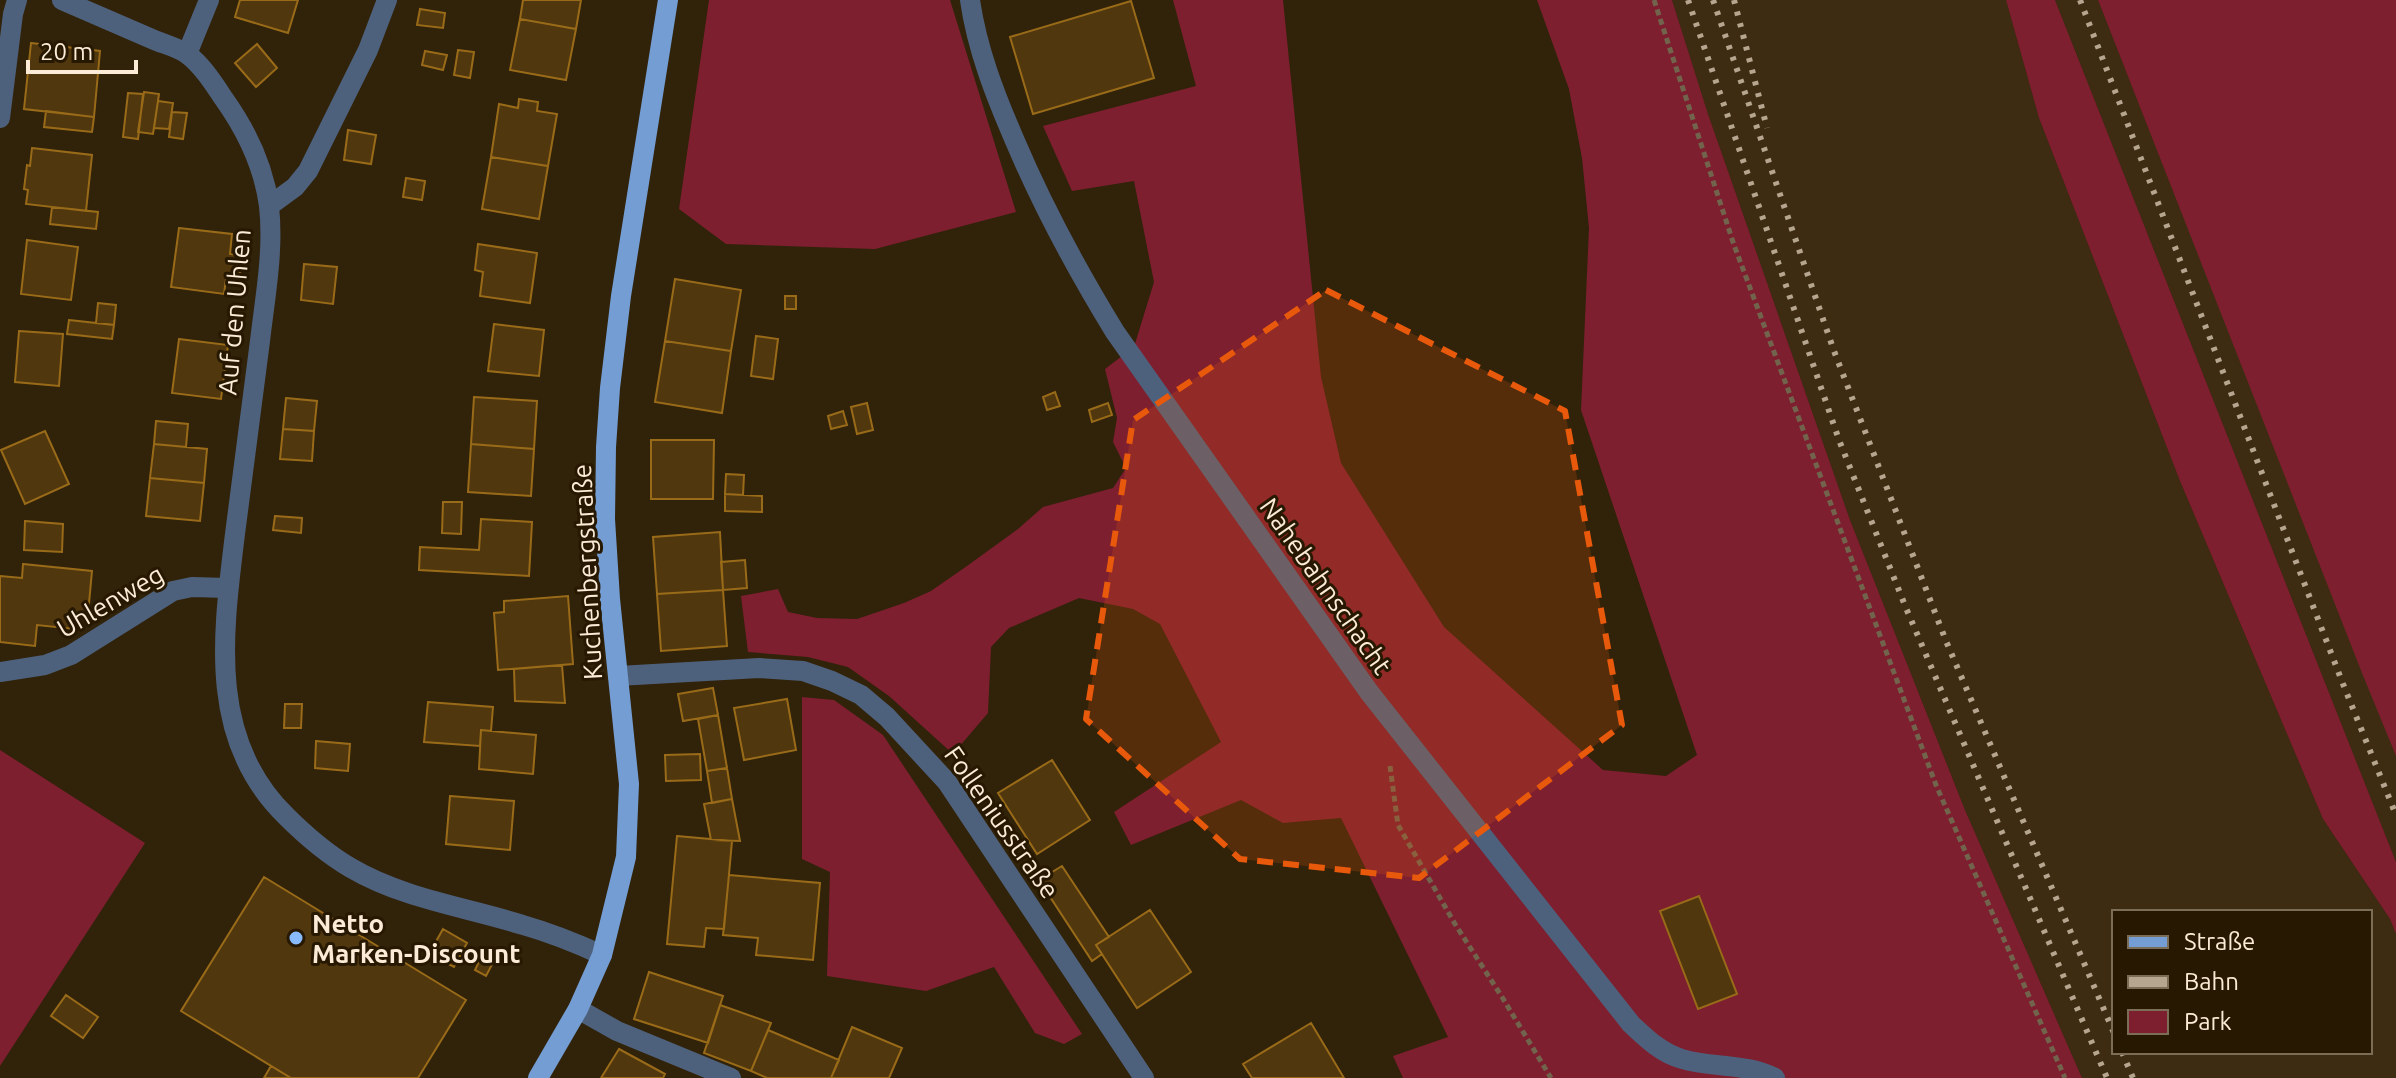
<svg xmlns="http://www.w3.org/2000/svg" width="2396" height="1078" viewBox="0 0 2396 1078" font-family="Ubuntu,sans-serif">
<rect width="100%" height="100%" fill="#31220a"/>
<path fill="#3d2c11" fill-rule="evenodd" d="M1672,0H2006L2039,118L2180,481L2323,819L2390,919L2396,934V1078H2082L1965,810L1850,520L1708,114ZM2114,912H2370V1052H2114Z
M2055,0H2098L2396,756V862Z"/>
<path fill="#7d1f2f" d="M709,0H950L1016,212L875,249L726,244L679,209Z
M1173,0H1283L1321,377L1341,463L1444,627L1603,770L1666,776L1697,755L1581,410L1589,228L1582,158L1569,89L1537,0H1672L1708,114L1850,520L1965,810L2082,1078H1403L1393,1056L1448,1037L1341,818L1283,823L1241,800L1131,845L1114,812L1221,742L1160,624L1133,609L1079,598L1009,628L991,647L988,713L953,754L889,696L848,667L808,657L748,652L741,596L778,589L788,612L817,618L857,619L904,603L931,591L967,566L1018,529L1043,507L1113,488L1126,468L1113,442L1117,418L1105,369L1134,347L1154,282L1134,181L1072,191L1043,126L1196,86Z
M2006,0H2055L2396,862V934L2390,919L2323,819L2180,481L2039,118Z
M2098,0H2396V756L2362,673Z
M802,697L834,700L883,735L1082,1034L1064,1044L1035,1033L994,967L926,991L827,976L830,872L802,859Z
M0,750L145,843L0,1066Z"/>
<path fill="#50370e" stroke="#996b19" stroke-width="2" d="M240,0H298L288,33L235,17Z
M523,0H581L576,29L520,19Z
M1131,1L1154,78L1033,114L1010,37Z
M420,9L445,13L443,28L417,25Z
M520,19L576,29L566,80L510,70Z
M31,43L100,51L94,117L24,109Z
M257,44L277,68L256,87L235,63Z
M458,50L474,52L470,78L454,75Z
M425,51L447,55L443,70L422,65Z
M144,92L159,94L153,134L138,132Z
M128,93L143,94L138,139L123,137Z
M519,99L538,102L537,111L557,114L548,166L491,157L499,104L518,108Z
M158,101L173,103L169,129L154,128Z
M46,111L94,117L92,132L44,127Z
M172,112L187,113L183,139L169,137Z
M348,130L376,135L371,164L344,160Z
M32,148L92,155L86,211L26,204L28,190L24,189L27,165L30,166Z
M491,157L548,166L539,219L482,209Z
M406,178L425,181L422,200L403,197Z
M52,207L98,212L96,229L50,224Z
M179,228L232,234L230,254L242,256L239,280L226,279L224,294L171,287Z
M27,240L78,247L71,300L21,294Z
M478,244L537,253L530,303L480,296L483,272L475,270Z
M304,264L337,267L333,304L301,300Z
M675,279L741,290L731,351L665,341Z
M785,296H796V309H785Z
M98,303L116,305L114,325L96,323Z
M69,320L114,325L112,339L67,334Z
M494,324L544,330L539,376L488,371Z
M19,331L63,334L59,386L15,382Z
M756,336L778,339L773,379L751,376Z
M179,339L228,345L221,399L172,393Z
M665,341L731,351L722,413L655,402Z
M1055,392L1060,406L1047,410L1043,397Z
M474,397L537,401L534,449L471,444Z
M286,398L317,401L314,431L283,429Z
M867,403L873,430L857,434L851,407Z
M1108,403L1112,415L1092,422L1089,410Z
M843,411L847,425L831,429L828,416Z
M156,421L188,424L186,447L154,444Z
M283,429L314,431L312,461L280,459Z
M45,431L69,484L25,504L1,450Z
M651,440H714L713,499H651Z
M154,444L207,449L204,483L150,478Z
M471,444L534,449L531,496L468,492Z
M726,474L744,475L743,495L725,494Z
M150,478L204,483L200,521L146,516Z
M725,494L762,496V512L725,511Z
M443,502H462L461,534L442,533Z
M275,516L302,518L301,533L273,530Z
M481,519L532,522L529,576L419,570L420,547L479,550Z
M25,521L63,524L62,552L24,550Z
M720,532L723,590L657,594L653,537Z
M745,560L747,588L723,590L721,562Z
M23,564L92,571L88,614L77,613L75,629L37,625L35,646L0,642V576L22,578Z
M723,590L727,646L661,651L657,594Z
M568,596L573,664L498,670L494,613L504,612V601Z
M562,665L565,703L515,701L514,669Z
M713,688L718,715L683,721L678,694Z
M787,699L796,750L744,760L734,708Z
M428,702L493,707L491,731L481,730L480,746L424,742Z
M285,704H302L301,728H284Z
M718,715L727,768L707,771L698,719Z
M481,730L536,735L533,774L479,769Z
M316,741L350,744L348,771L315,768Z
M700,754L701,780L666,781L665,755Z
M1052,760L1090,820L1037,854L998,793Z
M727,768L732,799L712,803L707,771Z
M450,796L514,801L510,850L446,844Z
M732,799L740,841L711,840L704,804Z
M677,836L732,841L724,929L706,928L704,947L667,944Z
M1062,866L1109,937L1096,945L1102,954L1092,961L1039,880Z
M729,875L820,883L813,960L756,955L758,938L723,935Z
M264,877L466,1000L418,1078H291L181,1011Z
M1699,896L1737,994L1698,1009L1660,911Z
M1150,910L1191,972L1137,1008L1096,945Z
M443,929L467,943L454,967L429,954Z
M484,951L496,957L486,976L475,970Z
M649,972L723,996L708,1043L634,1019Z
M66,995L98,1017L83,1038L51,1016Z
M720,1005L771,1023L751,1071L704,1053Z
M1311,1023L1344,1078H1252L1243,1064Z
M852,1027L902,1048L889,1078H831Z
M768,1030L839,1060L831,1078H767L751,1071Z
M619,1049L665,1074L663,1078H601Z
M271,1066L291,1078H264Z"/>
<g fill="none" stroke-linecap="round" stroke-linejoin="round">
<path stroke="#72634c" stroke-width="5" stroke-dasharray="6 4" stroke-linecap="butt" d="M1654,0L1734,245L1936,785L2065,1078
M1390,766L1398,825L1455,924L1502,997L1551,1078"/>
<path stroke="#4e617c" stroke-width="20" d="M62,0C92,13 122,26 152,39C163,44 177,47 187,54C202,65 214,84 224,99C246,130 264,168 269,206C274,251 265,297 260,341C251,406 243,470 235,534C223,633 207,739 286,816C305,835 327,854 351,868C404,899 466,907 523,925C551,933 576,943 602,955
M970,0C977,49 995,95 1015,141C1043,207 1077,270 1115,332L1369,692L1631,1024C1646,1038 1661,1053 1682,1059C1713,1068 1746,1063 1775,1078
M187,54L209,0
M0,118L13,14L17,0
M269,206L295,187L308,171L368,50L387,0
M0,672L45,665L71,655L173,591L192,587L228,588
M618,676L759,668L803,671L832,681L861,695L887,717L947,782L1144,1078
M578,1009L617,1031L731,1078"/>
<path stroke="#749dd3" stroke-width="20" d="M538,1078L578,1009L602,955L626,857L629,784L610,599L605,519L606,447L610,388L621,296L668,0"/>
<path stroke="#b6a690" stroke-width="6" stroke-dasharray="4 8" stroke-linecap="butt" d="M1688,0L1839,440L1906,608L2107,1078
M1713,0L1834,351L1946,641L2114,1033
M1734,0L1767,128
M2080,0L2343,684L2396,815
M2122,1052L2133,1078"/>
</g>
<path fill="#e8590c" fill-opacity="0.2" stroke="#e8590c" stroke-width="6" stroke-dasharray="16 10" stroke-linejoin="round" d="M1326,290L1565,411L1622,725L1419,878L1240,859L1086,719L1133,420Z"/>
<circle fill="#89bafc" stroke="#271802" stroke-width="3" cx="296" cy="938" r="8"/>
<g text-anchor="middle" dominant-baseline="central" stroke-width="6" stroke-linejoin="round" paint-order="stroke">
<g font-size="26" fill="#fcecd7" stroke="#271802">
<text transform="translate(234 312) rotate(-85)">Auf den Uhlen</text>
<text transform="translate(587 572) rotate(-93)">Kuchenbergstraße</text>
<text transform="translate(1326 586) rotate(55)">Nahebahnschacht</text>
<text transform="translate(110 601) rotate(-30)">Uhlenweg</text>
<text transform="translate(1002 822) rotate(55)">Folleniusstraße</text>
</g>
<g font-size="26" font-weight="bold" fill="#fcecd7" stroke="#271802" text-anchor="start">
<text x="312" y="923">Netto<tspan x="312" dy="30">Marken-Discount</tspan></text>
</g>
</g>
<rect x="2112" y="910" width="260" height="144" fill="#271802" stroke="#7c6d57" stroke-width="2"/>
<rect x="2128" y="936" width="40" height="12" fill="#749dd3" stroke="#7c6d57" stroke-width="2"/>
<text x="2184" y="950" font-size="24" fill="#fcecd7">Straße</text>
<rect x="2128" y="976" width="40" height="12" fill="#b6a690" stroke="#7c6d57" stroke-width="2"/>
<text x="2184" y="990" font-size="24" fill="#fcecd7">Bahn</text>
<rect x="2128" y="1010" width="40" height="24" fill="#7d1f2f" stroke="#7c6d57" stroke-width="2"/>
<text x="2184" y="1030" font-size="24" fill="#fcecd7">Park</text>
<path d="M28 60v12h108v-12" fill="none" stroke="#fcecd7" stroke-width="4"/>
<text x="40" y="60" font-size="24" fill="#fcecd7" stroke="#271802" stroke-width="6" paint-order="stroke">20 m</text>
</svg>
